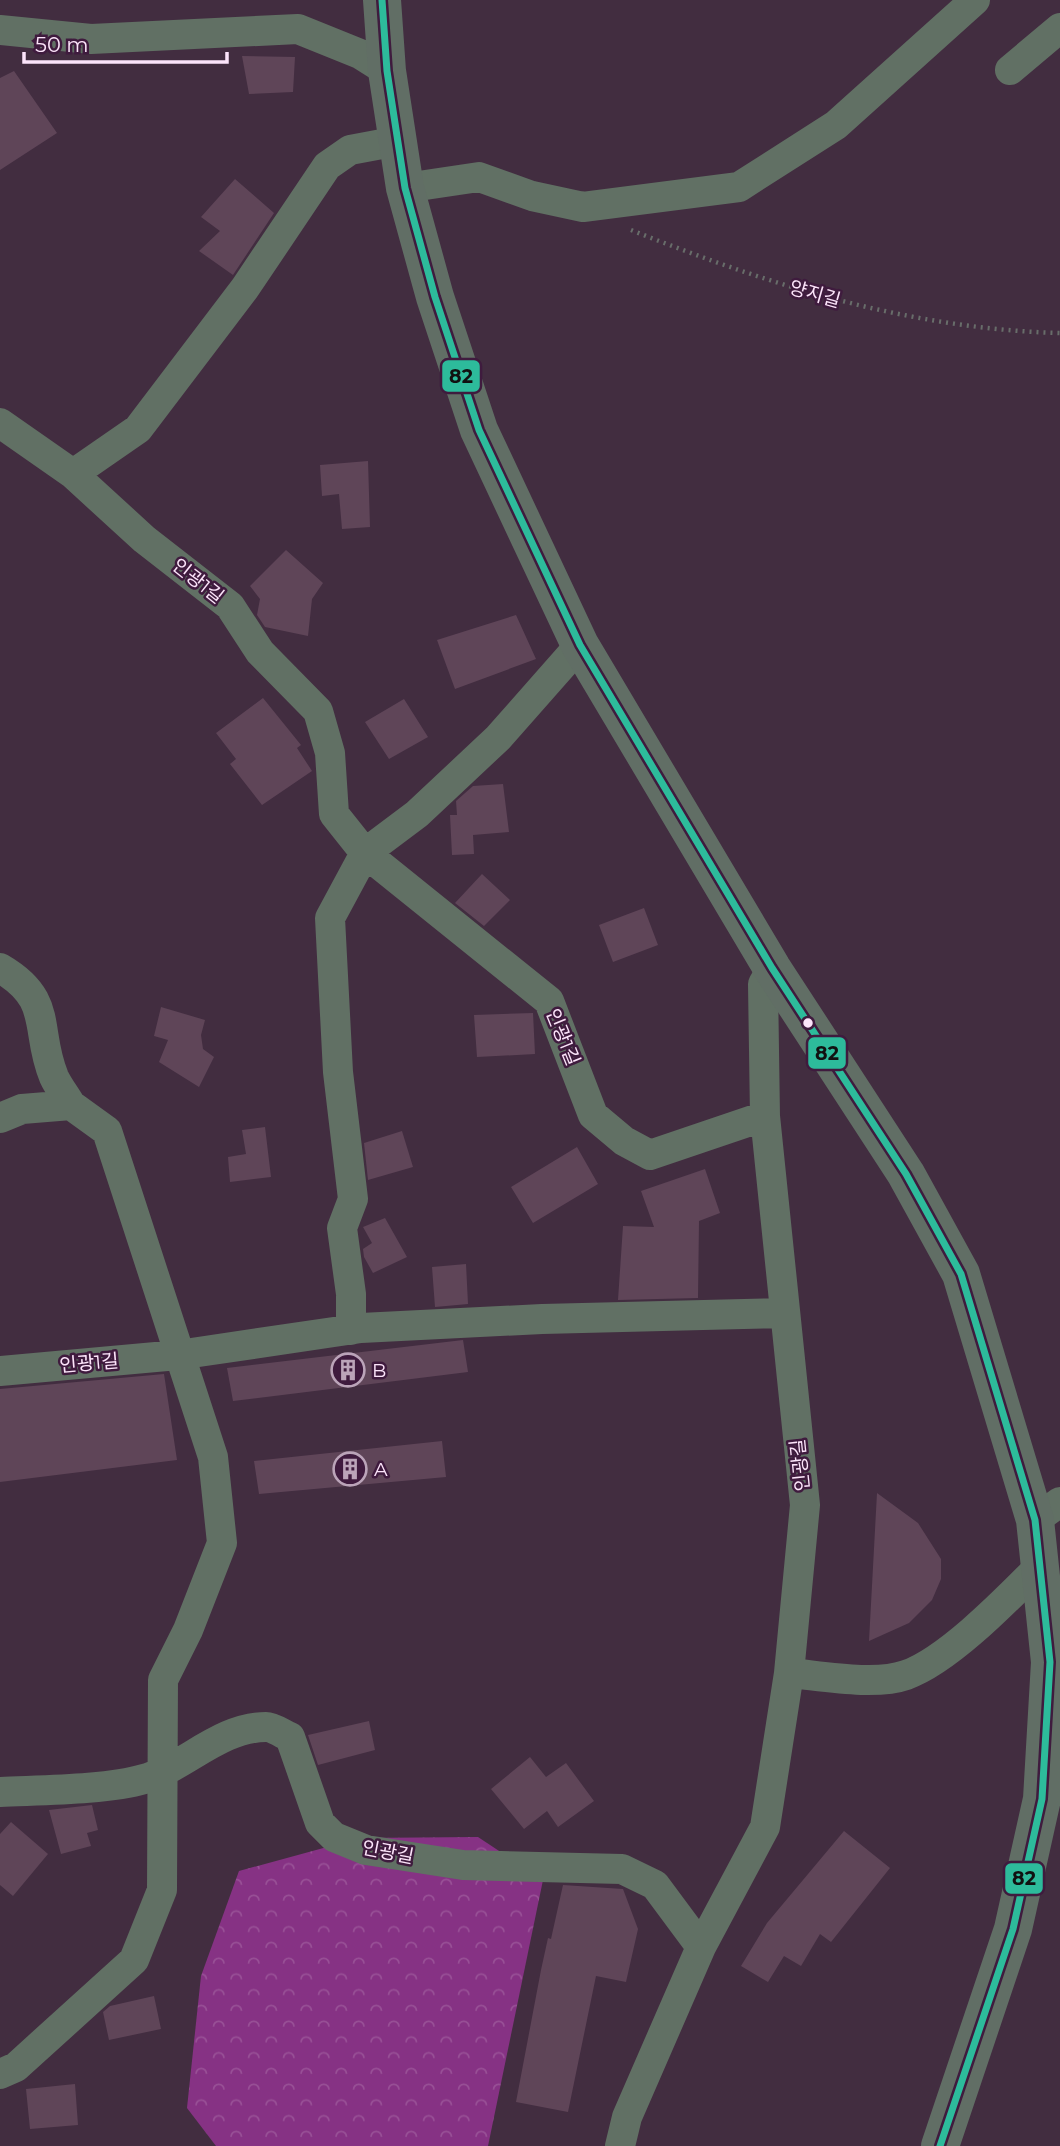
<svg xmlns="http://www.w3.org/2000/svg" width="1060" height="2146" viewBox="0 0 1060 2146" font-family="Montserrat,'Noto Sans KR',sans-serif">
<defs>
<pattern id="forest-crowns" width="20" height="18" patternUnits="userSpaceOnUse" patternTransform="scale(1.75)"><rect width="20" height="18" fill="#863284"/><path d="M2 6a3 3 0 1 1 6 0M12 15a3 3 0 1 1 6 0" fill="none" stroke="#985096"/></pattern>
</defs>
<rect width="100%" height="100%" fill="#422d40"/>
<path fill="url(#forest-crowns)" d="M478,1837L543,1880L488,2146H216L187,2108L201,1976L239,1871L360,1838Z"/>
<path fill="#5f4558" d="M242,56L295,57L293,92L249,94Z
M14,71L57,133L0,170V78Z
M235,179L274,213L233,275L199,251L220,231L201,217Z
M368,461L370,527L342,529L339,494L322,496L320,465Z
M286,550L323,583L312,599L308,636L265,627L257,615L260,599L250,586Z
M516,615L536,659L455,689L437,640Z
M263,698L301,745L297,748L312,771L262,805L230,764L236,759L216,733Z
M404,699L428,737L389,759L365,722Z
M503,784L509,832L473,835L474,854L452,855L450,815H457L456,801L473,786Z
M482,874L510,900L484,926L455,903Z
M644,908L658,945L613,962L599,925Z
M161,1007L205,1020L201,1035L203,1049L214,1057L199,1087L159,1062L168,1040L154,1036Z
M533,1013L535,1054L477,1057L474,1015Z
M265,1127L271,1177L230,1182L228,1157L246,1154L242,1130Z
M402,1131L413,1167L368,1180L364,1143Z
M577,1147L598,1184L533,1223L511,1187Z
M705,1169L720,1213L699,1221L698,1298L618,1300L623,1226L654,1227L641,1191Z
M385,1218L407,1257L373,1273L364,1257L363,1249L372,1243L363,1227Z
M466,1264L468,1304L435,1307L432,1267Z
M463,1340L468,1372L233,1401L227,1368Z
M164,1374L177,1460L0,1482V1389Z
M442,1441L446,1477L259,1494L254,1461Z
M877,1493L918,1523L941,1559V1579L932,1600L909,1623L869,1641Z
M369,1721L375,1750L318,1765L308,1735Z
M530,1757L546,1777L566,1763L594,1801L558,1827L547,1811L524,1829L491,1789Z
M92,1805L98,1830L87,1833L91,1846L61,1854L49,1810Z
M11,1822L48,1854L13,1896L0,1885V1834Z
M844,1831L890,1868L831,1942L820,1934L801,1966L784,1956L768,1982L741,1966L767,1923Z
M563,1885L623,1889L638,1929L626,1982L596,1976L568,2112L516,2102L541,1970L548,1938L551,1939Z
M154,1996L161,2029L109,2040L103,2012L110,2006Z
M75,2084L78,2125L30,2129L26,2089Z"/>
<g fill="none" stroke-linecap="round" stroke-linejoin="round">
<path stroke="#686d6a" stroke-width="4.5" stroke-dasharray="2 5" stroke-linecap="butt" d="M631,230C769,285 910,329 1060,333"/>
<path stroke="#617064" stroke-width="30" d="M0,30L91,39L298,29L360,54L387,71
M1010,70L1060,28
M405,188L479,177L532,196L583,207L739,187L836,125L975,0
M0,423L73,474L144,539L230,606L260,652L318,711L330,753L334,814L365,853L549,1001L593,1115L624,1141L650,1155L765,1116
M73,474L138,429L245,288L327,166L350,150L398,141
M0,968C55,1000 34,1029 54,1077C58,1086 66,1096 71,1105
M0,1118L22,1109L71,1105L107,1131L213,1457L222,1543L188,1630L163,1680L162,1890L134,1960L16,2067L0,2074
M351,1330V1294L342,1228L353,1199L338,1072L330,918L365,853L417,814L498,738L580,645
M0,1371L178,1355L361,1328L542,1319L784,1313
M1035,1520L1060,1502
M789,1673C822,1676 875,1686 906,1675C949,1660 1010,1596 1042,1564
M0,1792C40,1790 107,1790 144,1779C185,1767 220,1727 266,1727C273,1727 283,1734 290,1737L320,1823L334,1837L366,1850L463,1865L622,1869L655,1885L701,1947
M620,2146L627,2117L701,1947L765,1827L789,1673L805,1505L765,1116L763,984L772,968"/>
<path stroke="#616e65" stroke-width="38" d="M382,0L387,71L405,188L435,297L479,430L580,645L772,968L906,1174L961,1274L1035,1520L1050,1662L1042,1799L1013,1929L940,2146"/>
<defs>
<path id="bus-1" d="M382,0L387,71L405,188L435,297L479,430L580,645L772,968L906,1174L961,1274L1035,1520L1050,1662L1042,1799L1013,1929L940,2146"/>
</defs>
<use href="#bus-1" stroke="#3f1b3e" stroke-width="12"/>
<use href="#bus-1" stroke="#2dbb9b" stroke-width="7"/>
</g>
<defs>
<symbol id="building-ring" viewBox="-11 -11 22 22"><circle r="9.5" fill="#3f1b3e" stroke="#bba4b9" stroke-width="1.5"/><path d="M-4-6H4V6H1V3H-1V6H-4ZM-2.5-4.3h1.7v1.8h-1.7ZM.8-4.3h1.7v1.8H.8ZM-2.5-1h1.7V.8h-1.7ZM.8-1h1.7V.8H.8Z" fill="#bba4b9"/></symbol>
</defs>
<g fill-rule="evenodd">
<use href="#building-ring" x="329" y="1351" width="38" height="38"/>
<use href="#building-ring" x="331" y="1450" width="38" height="38"/>
</g>
<circle fill="#fce4fa" stroke="#3f1b3e" stroke-width="2.5" cx="808" cy="1023" r="6"/>
<g text-anchor="middle" dominant-baseline="central" stroke-width="5" stroke-linejoin="round" paint-order="stroke">
<g font-size="19" fill="#fce4fa" stroke="#3f1b3e">
<text transform="translate(815 294) rotate(16)">양지길</text>
<text transform="translate(198 581) rotate(38)">인광1길</text>
<text transform="translate(563 1037) rotate(68)">인광1길</text>
<text transform="translate(89 1363) rotate(-5)">인광1길</text>
<text transform="translate(800 1465) rotate(-96)">인광길</text>
<text transform="translate(388 1852) rotate(11)">인광길</text>
</g>
<g font-size="19" fill="#fce4fa" stroke="#3f1b3e" text-anchor="start">
<text x="372" y="1370">B</text>
<text x="374" y="1469">A</text>
</g>
</g>
<g stroke="#3f1b3e" stroke-width="2.5">
<rect x="441" y="359" width="40" height="34" rx="7" fill="#2dbb9b"/>
<rect x="807" y="1036" width="40" height="34" rx="7" fill="#2dbb9b"/>
<rect x="1004" y="1862" width="40" height="33" rx="7" fill="#2dbb9b"/>
</g>
<g font-size="19" text-anchor="middle" font-weight="bold" fill="#111">
<text x="461" y="383">82</text>
<text x="827" y="1060">82</text>
<text x="1024" y="1885">82</text>
</g>
<path d="M24 52v10h203v-10" fill="none" stroke="#fce4fa" stroke-width="3.5"/>
<text x="35" y="52" font-size="21" fill="#fce4fa" stroke="#3f1b3e" stroke-width="5" paint-order="stroke">50 m</text>
</svg>
